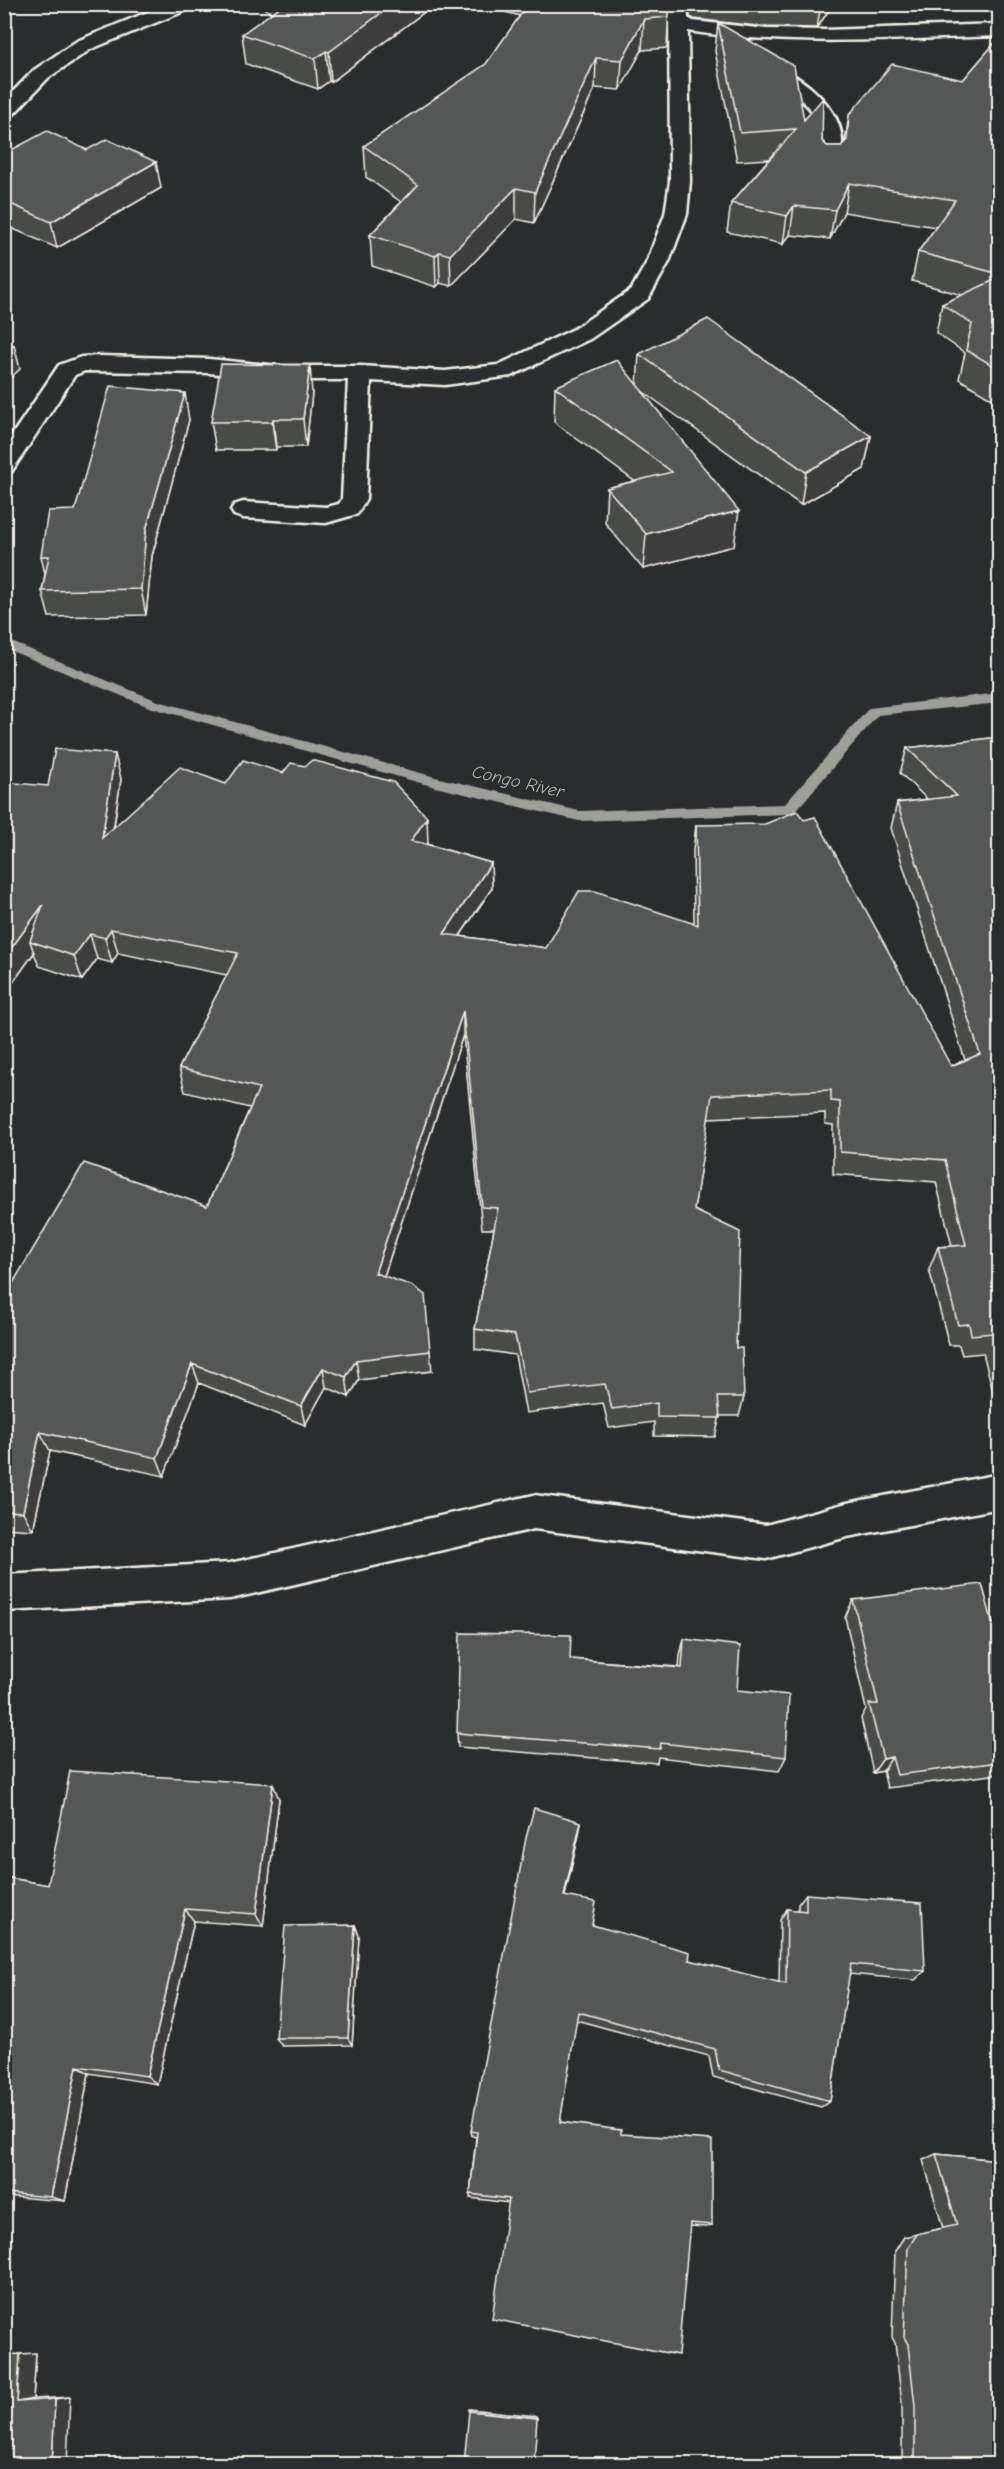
<svg xmlns="http://www.w3.org/2000/svg" width="1004" height="2469" viewBox="0 0 1004 2469" font-family="'Comic Neue',sans-serif">
<rect width="100%" height="100%" fill="#2a2d2e"/>
<filter id="ink" filterUnits="userSpaceOnUse"><feTurbulence type="fractalNoise" baseFrequency=".0167" numOctaves="2"/><feDisplacementMap in="SourceGraphic" scale="12" xChannelSelector="R" yChannelSelector="G"/><feConvolveMatrix kernelMatrix="1 2 1 2 8 2 1 2 1" color-interpolation-filters="sRGB"/></filter>
<g filter="url(#ink)">
<g fill="none" stroke-linecap="round" stroke-linejoin="round">
<path fill="#9f9f9a" fill-rule="evenodd" d="M4,639L158,701L435,777L579,811L785,804L869,708L1000,693V703L878,715L794,813L789,814L579,821L435,787L149,707L4,648Z"/>
<defs>
<path id="minor" d="M167,4H194L192,8L91,49L48,78L11,117L4,119V101L34,70L77,41Z
M669,4H687L688,18L693,21L767,29L825,30L1000,24V36C895,39 791,47 688,31L690,181L687,214L669,262L651,294L648,299L590,339L511,376L445,385L371,381L366,499L357,514L326,523L243,518L234,515L231,510L234,505L243,502L326,507L339,504L342,499L348,380H279L209,373L85,371L75,375L12,471L4,473V447L59,365L81,357L100,356L209,359L279,366H360L445,371L498,365L574,329L631,290L647,262L665,214L670,181Z
M758,60C795,69 847,107 842,150C842,158 842,166 837,172H823L820,168C821,159 823,149 823,140C821,102 780,86 751,70L748,66L751,62Z
M1000,1474V1508L847,1537L766,1559L534,1529L230,1599L4,1611V1575L230,1563L534,1495L766,1525L847,1503Z"/>
</defs>
<use href="#minor" stroke="#f4f1e8" stroke-width="5"/>
<use href="#minor" fill="#2a2d2e" fill-rule="evenodd"/>
</g>
<path fill="#494b4a" stroke="#f4f1e8" stroke-width="1.5" d="M257,4H435L331,82L329,81L318,89L246,64L242,34L272,13Z
M476,4H669L667,48L642,50L620,90L595,88L534,223L516,219L451,286L440,283L436,287L372,266L370,235L401,202L366,177L364,146L486,64L520,16Z
M689,4H833L817,28L767,27L694,19L690,17Z
M718,23L827,146H841L845,141L849,115L963,80L999,38V403L959,379L965,353L936,333L942,304L962,295L912,281L918,252L936,227L844,212L830,239L790,235L783,244L727,232L731,203L769,159L737,161L715,51Z
M87,150L161,188L57,248L4,225V154Z
M639,354L871,436L864,469L801,505L642,391L734,546L643,569L605,523L607,488L634,481L554,422L555,387L637,385Z
M312,393L306,447H276V450H216L211,422Z
M189,420L152,556L146,615L49,617L42,591L45,574L41,556L75,510Z
M999,737V1411H998L983,1353L962,1355L959,1345H949L929,1269L938,1247L952,1246L936,1182L833,1174V1125L825,1124V1113L708,1118L694,1210L736,1348L744,1397L739,1416H720L715,1437L654,1436V1422L609,1428L603,1403L526,1413L515,1355L475,1349V1329L494,1229H482L463,1035L384,1276L430,1351L432,1371L359,1380L349,1397L326,1387L305,1425L199,1383L164,1476L50,1451L33,1530L4,1528V1298L207,1206L250,1108L185,1092L179,1068L227,975L118,953L112,963L97,959L82,980L39,966L34,953L4,995L48,786L121,779L114,827L226,784L428,843L427,844L491,863L492,888L460,936L546,948L694,924L693,850L696,825L951,1066L965,1060L891,828L897,803L927,799L900,773L907,748Z
M853,1600L993,1624L999,1623V1774L887,1788L883,1771L873,1773L861,1718L866,1709L845,1617Z
M684,1639L737,1690L786,1757L779,1771L658,1757L657,1763L458,1747L457,1733L570,1659L679,1667L680,1655Z
M279,1799L263,1926L194,1921L157,2084L89,2073L65,2201L4,2196V1877L48,1885Z
M581,1822L579,1834L565,1896L592,1925L689,1960L779,1983L780,1920L787,1909L798,1911V1904L806,1894L925,1971L915,1980L849,1974L830,2101L821,2107L713,2077L709,2056L576,2020L560,2122L621,2134L712,2225L706,2227L690,2226L470,2198V2194L476,2137L472,2136L471,2131Z
M355,1925L359,1936L352,2045L282,2046L276,2038Z
M936,2154L999,2160V2464H902V2404L895,2343L892,2337L895,2251L904,2237L943,2228L923,2160Z
M36,2353L33,2399L70,2397L4,2464Z
M469,2409L536,2416L537,2418L469,2411Z"/>
<path fill="#3c3d3c" stroke="#f4f1e8" stroke-width="1.5" d="M393,4H435L331,82L329,52Z
M821,4H833L817,28Z
M644,19L642,50L620,90L622,60Z
M326,51L329,81L318,89L315,59Z
M596,58L595,88L534,223L535,192Z
M156,162L161,188L57,248L51,222Z
M849,183L844,212L830,239L835,210Z
M516,188V219L451,286L450,255Z
M794,206L790,235L783,244L787,216Z
M439,252L440,283L436,287L435,256Z
M14,345L20,369L4,384V347Z
M310,365L312,393L306,447L303,419Z
M185,393L189,420L152,556L146,615L141,589L146,530Z
M273,419L276,447V450L272,422Z
M871,436L864,469L801,505L806,472Z
M739,511L734,546L643,569L646,534Z
M115,754L121,779L108,863L102,838Z
M427,817L428,843L412,867L411,841Z
M491,863L492,888L445,958L444,934Z
M43,905L30,941L34,953L4,995V958Z
M111,929L118,953L112,963L105,938Z
M90,934L97,959L82,980L74,956Z
M463,1011V1035L378,1294L375,1273Z
M4,1165L7,1171L4,1180Z
M356,1360L359,1380L349,1397L346,1377Z
M192,1364L199,1383L164,1476L157,1458Z
M323,1368L326,1387L305,1425L301,1406Z
M40,1432L50,1451L33,1530L23,1512Z
M4,1631L7,1635L4,1648Z
M892,1757L883,1771L873,1773L883,1759Z
M273,1784L279,1799L263,1926L256,1914Z
M581,1822L579,1834L562,1906L564,1896Z
M185,1909L194,1921L157,2084L147,2076Z
M355,1925L359,1936L352,2045L348,2038Z
M77,2066L89,2073L65,2201L51,2197Z
M36,2353L33,2399L17,2402L20,2354Z
M70,2397L67,2464H52L55,2399Z"/>
<path fill="#555756" stroke="#f4f1e8" stroke-width="1.5" d="M284,4H393L329,52L326,51L315,59L242,34Z
M528,4H669V17L644,19L622,60L596,58L535,192L516,188L450,255L439,252L435,256L370,235L418,185L364,146L486,64Z
M718,23L794,66L804,120L823,98L822,141L827,146H841L847,140L849,115L892,64L963,80L999,38V274L918,252L955,200L849,183L835,210L794,206L787,216L731,203L796,129L740,133Z
M47,131L87,150L107,139L156,162L51,222L4,201V154Z
M999,278V369L966,350L972,324L942,304Z
M708,319L871,436L806,472L639,354Z
M4,343L14,345L4,354Z
M617,360L739,511L646,534L607,488L672,472L555,387Z
M221,364L310,365L303,419H273L272,422H211Z
M110,386L185,393L146,530L141,589L42,591L49,556H41L48,511L75,510Z
M999,737V1357L993,1333L971,1335L969,1324L958,1325L938,1247L966,1245L945,1160L840,1152V1102L831,1101V1090L712,1095L694,1210L740,1232L736,1348H742L744,1397H718L720,1418L657,1417V1403L612,1409L605,1384L527,1393L515,1335L475,1329L498,1208L482,1207L463,1011L375,1273L413,1286L425,1295L430,1351L356,1360L346,1377L323,1368L301,1406L192,1364L157,1458L40,1432L23,1512L4,1511V1298L84,1163L207,1206L259,1088L179,1068L238,953L111,929L105,938L90,934L74,956L30,941L43,905L4,958V782L48,786L55,749L115,754L102,838L180,767L226,784L243,760L283,773L291,763L305,766L312,760L393,782L427,817L411,841L422,843L491,863L444,934L546,948L579,891H595L698,925L696,825L765,824L797,811L804,820L815,817L951,1066L980,1054L897,803L957,796L907,748Z
M982,1584L993,1624L999,1623V1762L897,1775L892,1757L883,1759L869,1704H878L853,1600Z
M460,1633L571,1635L570,1659L682,1668L684,1639L740,1646L737,1690L789,1695L786,1757L661,1743L660,1749L457,1733Z
M70,1771L273,1784L256,1914L185,1909L147,2076L77,2066L51,2197L4,2193V1877L48,1885Z
M534,1808L581,1822L564,1896L596,1902L592,1925L690,1952L689,1960L786,1984L787,1909L806,1911V1894L922,1903L925,1971L851,1964L830,2101L719,2070L715,2049L578,2012L560,2122L621,2130V2134L712,2140V2225L690,2223L678,2355L492,2319L509,2199L470,2194L477,2132L471,2131L526,1838Z
M355,1925L348,2038H276L285,1926Z
M936,2154L999,2160V2464H915V2406L908,2344L904,2337L908,2248L917,2234L957,2225Z
M20,2354L17,2402L55,2399L52,2464H4V2355Z
M469,2411L537,2418L534,2464H464Z"/>
</g>
<g text-anchor="middle" dominant-baseline="central" stroke-width="5" stroke-linejoin="round" paint-order="stroke">
<g font-size="18" font-style="italic" fill="#b5b3ae" stroke="#2a2d2e">
<text transform="translate(518 782) rotate(13)">Congo River</text>
</g>
</g>
<rect width="1004" height="2469" fill="none" stroke="#2a2d2e" stroke-width="24"/>
<rect x="12" y="12" width="980" height="2445" fill="none" stroke="#f4f1e8" stroke-width="2" filter="url(#ink)"/>
</svg>
